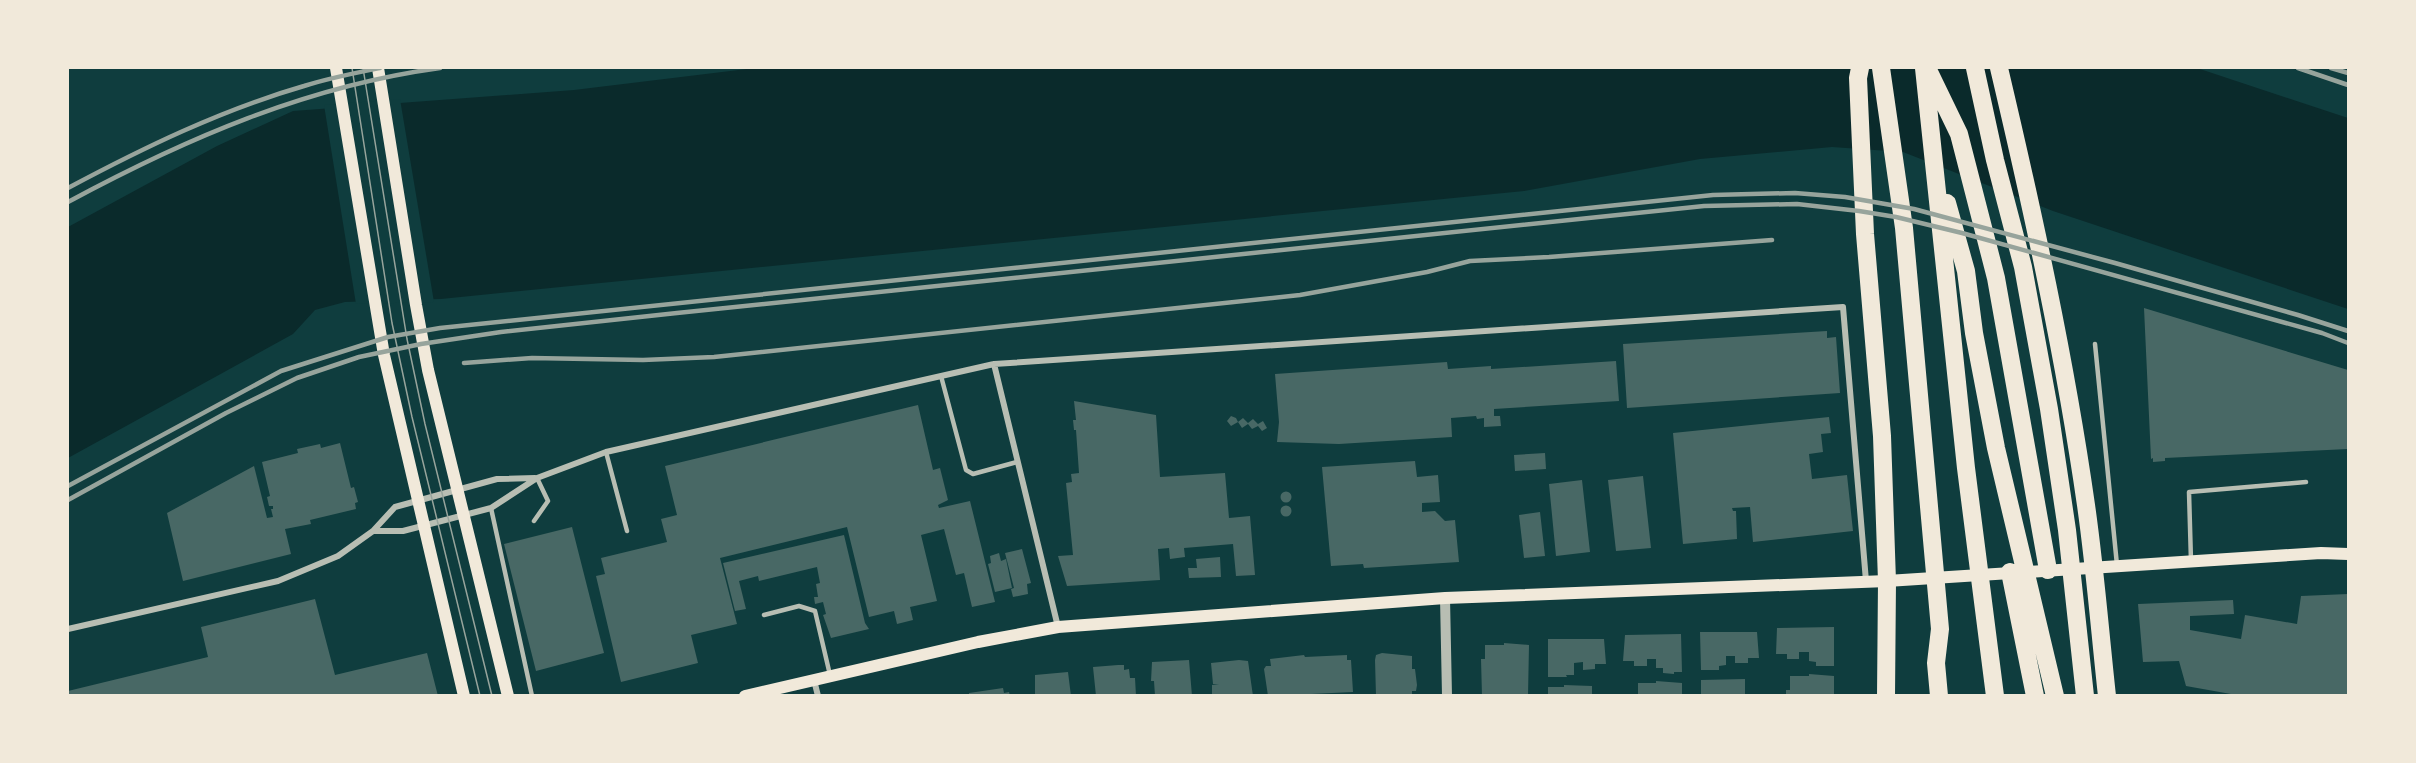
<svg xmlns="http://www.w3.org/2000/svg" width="2416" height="763" viewBox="0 0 2416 763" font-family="'IBM Plex Sans',sans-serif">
<rect width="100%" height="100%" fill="#0f3d3e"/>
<path fill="#0a2a2b" d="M755,68H2197L2348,118V309L2053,211L1903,152L1832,147L1700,159L1524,191L441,299L345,302L315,310L293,334L68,458V227L217,146L293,111L574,90Z"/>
<path fill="#0f3d3e" d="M400,99L434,302L356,304L324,105Z"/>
<path fill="#486865" d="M2144,308L2348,370V449L2165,458V461L2153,462V458L2151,459Z
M1827,331V338L1836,337L1840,393L1627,408L1623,344Z
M1616,361L1619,401L1494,409V416H1500L1501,426L1484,427V418L1477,419L1476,416L1451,418L1452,437L1339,444L1277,442L1279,422L1275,374L1447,362L1448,369L1491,366V369Z
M1074,401L1156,415L1160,477L1225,473L1229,518L1250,516L1255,575L1236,576L1233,544L1184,548L1185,557L1170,559L1169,548L1158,549L1160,580L1067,586L1058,556L1073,555L1066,483L1072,482L1071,474L1079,473L1076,430H1074L1073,420H1076Z
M918,405L933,470L940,468L948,500L938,505L939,508L970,501L995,602L972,607L964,573L956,575L944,529L921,535L937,601L910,607L913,620L897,624L894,611L869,617L847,527L720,558L737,624L691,635L698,663L621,682L596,576L605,574L601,558L667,542L661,519L677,515L665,466Z
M1231,416L1236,418L1238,422L1243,418L1248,423L1253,419L1258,424L1263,421L1267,428L1262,431L1258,426L1252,429L1248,424L1242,428L1238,422L1231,426L1227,421Z
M1829,417L1831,433L1821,434L1823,452L1809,454L1812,479L1847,475L1853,531L1753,542L1750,507L1732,508L1733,511H1736L1737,539L1683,544L1673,433Z
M340,443L351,488L354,487L358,502L355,503L356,509L310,520L311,524L285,529L291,554L183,581L167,513L254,466L267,518L273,517L271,509H273V506H269L267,497L270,496L262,462L298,453L297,449L320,444L321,448Z
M1545,453L1546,469L1515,471L1514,455Z
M1415,461L1417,477L1438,475L1440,502L1422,503V512L1435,511L1445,521L1455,520L1459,562L1364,568L1363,564L1331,566L1322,467Z
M1643,476L1651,548L1616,551L1608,480Z
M1582,480L1590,552L1556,556L1549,484Z
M1280.5 497a5.5 5.5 0 1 1 11 0a5.5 5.5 0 1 1-11 0Z
M1280.5 511a5.5 5.5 0 1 1 11 0a5.5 5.5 0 1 1-11 0Z
M1540,512L1545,556L1524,558L1519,515Z
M572,527L604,653L536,671L504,544Z
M844,535L865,623L869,629L831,638L823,615L826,614L823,602L815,604L814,597H818L816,584L820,583L817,567L759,581L758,576L739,581L746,609L735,611L723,563Z
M1022,549L1031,583L1027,584L1028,594L1013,597L1011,589L1014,588L1005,553Z
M999,553L1001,561L1006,559L1012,588L995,592L988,564L991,563L990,556Z
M1220,557L1221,577L1189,578L1188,568H1197L1196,559Z
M2348,594V696H2242L2186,686L2179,661L2143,662L2138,604L2233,600L2234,614L2190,616V630L2241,639L2245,615L2297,624L2301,596Z
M315,599L335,675L427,653L438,696H68V691L208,657L201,627Z
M1834,627V666H1816V662L1809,661V652H1799V659H1787V654H1776L1777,628Z
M1700,632H1757L1759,658H1748V663H1735V656H1726V665L1719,666V670H1701Z
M1681,634L1682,672H1674V674L1663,673V668H1656V659H1647V666H1634V661H1623L1625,635Z
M1548,639H1604L1606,664H1595V669L1583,670V662L1574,663V675H1566L1567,677H1548Z
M1504,643L1529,645L1528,696H1482L1481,659H1485V645H1504Z
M1382,653L1412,656V669H1415L1417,685L1416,691H1412V696H1376L1375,660L1376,655Z
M1304,655L1305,657L1347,655V660H1351L1353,692L1268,696L1264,669L1266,666H1271L1270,659Z
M1189,660L1192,696H1155L1154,681H1151L1152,662Z
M1239,660L1248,661L1253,696H1212V685L1219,684H1213L1211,663Z
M1118,665H1124V670L1129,669L1130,678H1135L1136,696H1096L1093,667Z
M1068,672L1071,696L1035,694V675Z
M1809,674L1834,676V696H1786V690H1790V676H1809Z
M1745,679V696H1701V680Z
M1656,681L1682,683V696H1638V683H1656Z
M1564,685L1592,686V696H1548V687H1564Z
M1003,688L1004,693L1009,692L1010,696H969V693Z"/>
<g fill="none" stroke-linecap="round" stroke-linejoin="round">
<path stroke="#b8beb3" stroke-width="4.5" d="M2095,344L2117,565
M941,376L966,470L973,474L1017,462
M606,452L627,531
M491,508L532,696
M534,521L548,501L537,478
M2191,561L2189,492L2306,482
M764,615L799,606L815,611L830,675"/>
<path stroke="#b8beb3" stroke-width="6" d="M994,364L1058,627
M373,531H403L491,508L537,478L606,452L994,364L1843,307L1866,581
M68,629L278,581L338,556L373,531L395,507L497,479L535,478
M814,680L818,696"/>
<path stroke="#b8beb3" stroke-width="10" d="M1445,598L1447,696"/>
<path stroke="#f1e9da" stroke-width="12" d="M336,68L384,355L464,696
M378,68L416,305L428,370L508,696
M745,696L978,642L1058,627L1445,598L1887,581L2321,553L2348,554"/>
<path stroke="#f1e9da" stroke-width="18" d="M1860,68L1858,78L1865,234L1882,436L1887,581L1886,696
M1881,68L1904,228L1940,629L1936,663L1939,696
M1924,68L1966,468L1995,696
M1975,68L1995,160L2023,267L2049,409L2067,530L2085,696
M1999,68C2033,212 2065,358 2086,505C2095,568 2100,632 2107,696
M1929,72L1959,134L1996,278L2048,570
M1947,203L1966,271L1974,333L1996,448L2055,696
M2010,572L2035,696"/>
<path stroke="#97a49c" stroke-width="1.5" d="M352,68L392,323L412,417L480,696
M363,68L407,339L425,424L492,696"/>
<path stroke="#97a49c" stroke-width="4.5" d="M2298,68L2348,85
M2331,68L2348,73
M68,188C143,148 221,110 304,86C329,78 355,73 380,68
M68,202C185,139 307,86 440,68
M464,363L532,358L643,360L714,357L1300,295L1427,272L1470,261L1549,257L1772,240
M68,486L281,371L388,337L440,328L1713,195L1795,193L1845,197L1914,209L2115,263L2298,315L2348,331
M68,500L226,413L297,378L359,357L421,344L501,332L677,313L1704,206L1797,204L1859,211L1896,217L1962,233L2322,333L2348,343"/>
</g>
<rect width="2416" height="763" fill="none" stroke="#f1e9da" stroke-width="138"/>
</svg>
